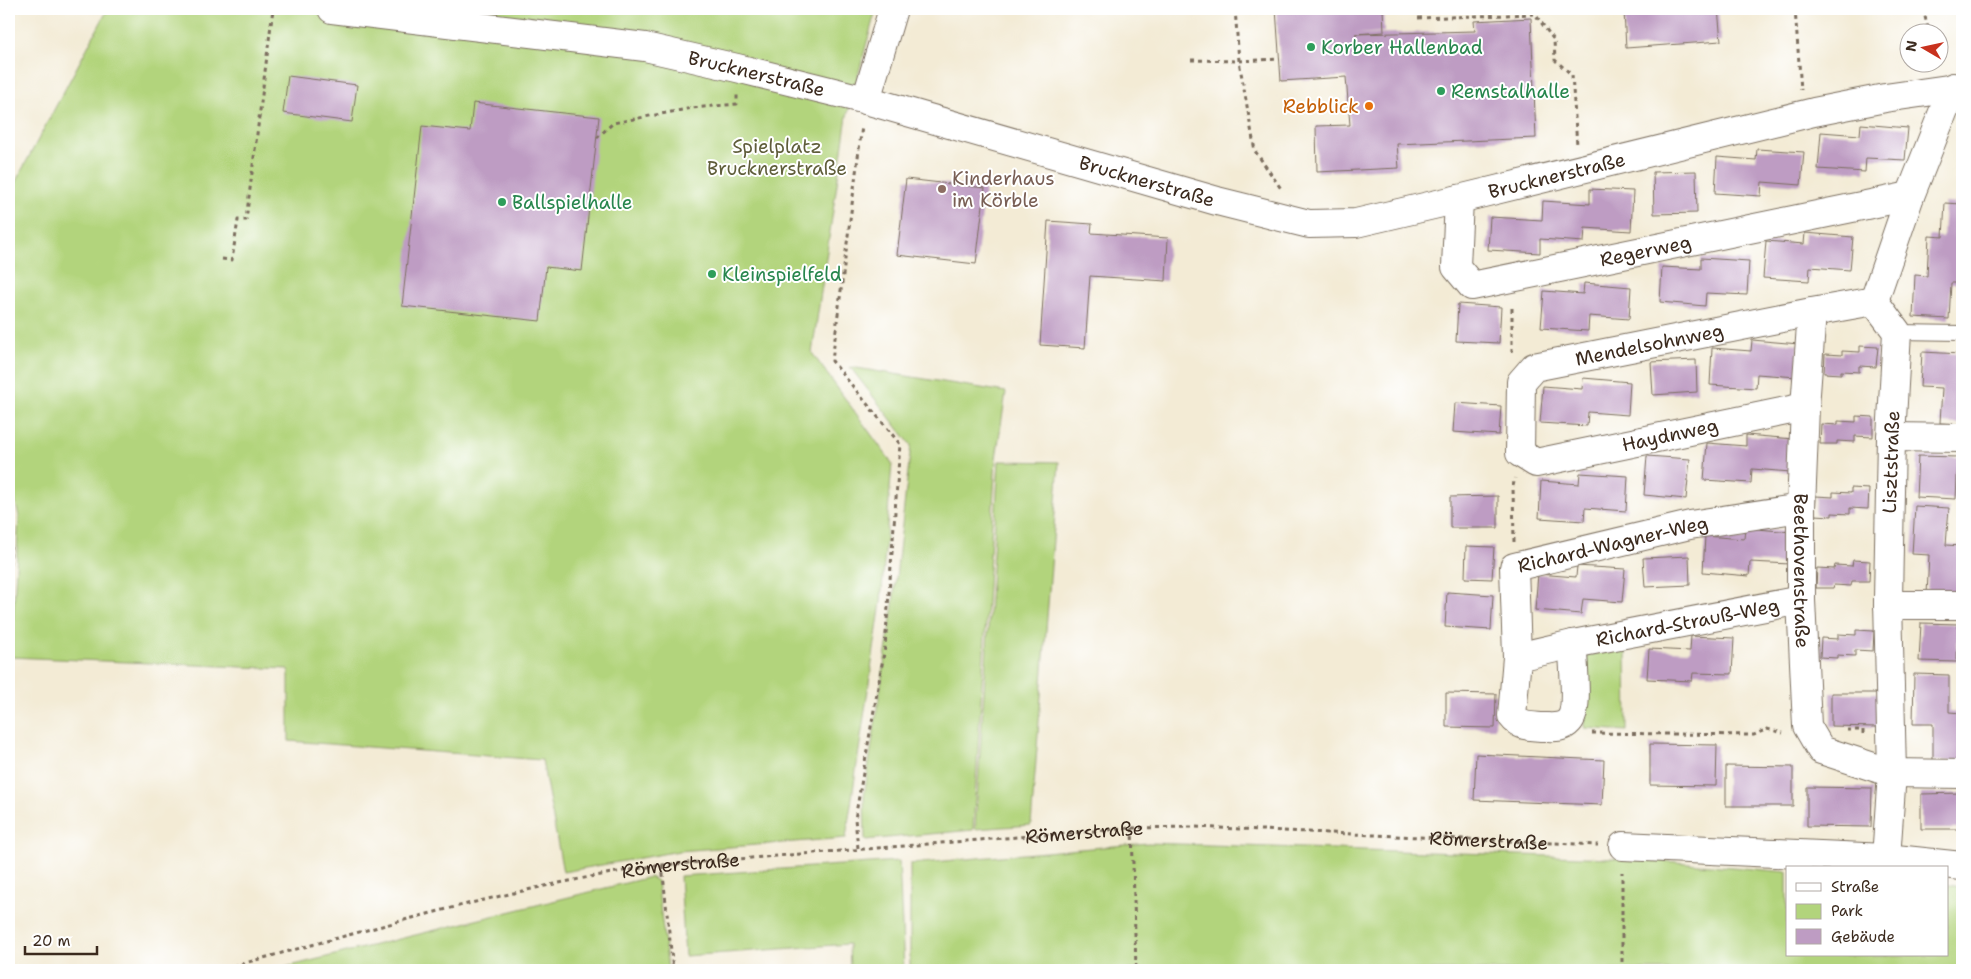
<svg xmlns="http://www.w3.org/2000/svg" width="1971" height="979" viewBox="0 0 1971 979" font-family="'Shantell Sans',sans-serif">
<rect width="100%" height="100%" fill="#fff"/>
<filter id="ink" filterUnits="userSpaceOnUse"><feTurbulence type="fractalNoise" baseFrequency=".02" numOctaves="2"/><feDisplacementMap in="SourceGraphic" scale="10" xChannelSelector="R" yChannelSelector="G"/><feConvolveMatrix kernelMatrix="1 2 1 2 8 2 1 2 1" color-interpolation-filters="sRGB"/></filter>
<filter id="wash" filterUnits="userSpaceOnUse"><feTurbulence type="fractalNoise" baseFrequency=".0096" numOctaves="4" result="noise"/><feDisplacementMap in="SourceGraphic" scale="20" xChannelSelector="R" yChannelSelector="G"/><feGaussianBlur stdDeviation="1.12" result="paint"/><feColorMatrix in="noise" values="0 0 0 0 0 0 0 0 0 0 0 0 0 0 0 0 0 1.4 0 .05"/><feComposite in="paint" operator="in"/></filter>
<g filter="url(#wash)">
<rect width="100%" height="100%" fill="#f3ebd5"/>
<path fill="#b2d47c" stroke="#767f4d" d="M108,9H876L847,116L812,353L892,463L881,602L846,838L679,851L563,872L542,760L289,741V669L11,657L19,516L9,477V194Z
M850,367L1006,392L996,458L973,830L865,840L864,796L892,613L911,445Z
M999,461L1059,462L1031,825L975,829Z
M1626,647L1627,731L1585,728L1587,656Z
M1148,843L1643,859L1787,872V955H1947V885L1962,887V970H1148L1147,969L1114,970H910V864Z
M899,861L904,970H850L849,944L685,956L680,876Z
M650,877L657,881L668,970H274Z"/>
<g id="blocks">
<path fill="#be9cc3" d="M1276,9H1383L1384,32L1355,34L1475,31L1474,21L1531,18L1536,138L1397,144L1399,168L1317,172L1316,126L1350,125L1346,77L1281,81Z
M1658,9H1718L1721,41L1626,48L1624,11Z
M288,76L357,85L352,122L283,113Z
M473,103L599,117L582,271L546,267L540,321L402,306L422,126L470,131Z
M1861,124L1908,128L1905,160L1866,158L1865,172L1818,169L1821,132L1860,135Z
M1757,149L1804,152L1801,185L1762,182L1761,196L1715,193L1717,157L1756,160Z
M1696,171L1697,213L1654,214L1653,172Z
M906,179L985,188L976,264L897,255Z
M1590,189L1633,191L1631,231L1585,228L1584,242L1540,239V253L1488,250L1490,217L1542,220L1543,201L1590,204Z
M1945,203L1962,204V246L1960,283H1951L1949,319L1913,317L1915,275L1927,276L1929,236L1943,237Z
M1048,221L1092,224L1091,233L1168,238L1166,281L1090,276L1085,348L1040,345Z
M1805,233L1853,237L1850,270L1810,267L1809,281L1763,278L1766,241L1804,244Z
M1701,258L1749,261L1747,295L1706,293L1705,306L1660,302L1662,267L1701,269Z
M1584,283L1631,287L1629,319L1589,316L1588,331L1541,328L1544,291L1583,294Z
M1458,304L1501,307L1499,343L1456,341Z
M1752,340L1799,344L1797,377L1757,374L1756,388L1710,385L1712,348L1751,351Z
M1860,346L1878,347L1876,367L1859,366V372L1841,371V374L1824,373L1825,354L1842,355V351L1860,352Z
M1922,352L1962,354V424L1940,423L1942,388L1920,387Z
M1696,360L1697,392L1653,395L1651,362Z
M1583,378L1630,382L1628,415L1588,412L1587,426L1540,423L1543,386L1582,389Z
M1455,403L1501,406L1499,435L1453,432Z
M1856,416L1873,417V437L1855,436V442L1837,441V444H1820L1821,424L1838,425V421L1856,422Z
M1746,435L1794,439L1791,472L1752,469L1751,483L1704,480L1707,443L1746,446Z
M1647,456L1690,459L1686,499L1644,495Z
M1918,456L1958,457L1956,499L1916,497Z
M1580,473L1628,476L1626,511L1585,508L1584,521L1539,518L1541,481L1579,484Z
M1851,488L1869,489L1868,509L1850,508V514L1832,513V516L1815,515L1816,496L1833,497V492L1851,493Z
M1498,496V528H1450V497Z
M1915,506L1949,508L1946,545L1962,546V597L1927,594L1929,555L1912,554Z
M1745,528L1792,532L1790,564L1750,562L1749,576L1703,572L1705,536L1744,539Z
M1466,546L1494,547L1492,579L1465,578Z
M1689,556L1690,585L1645,587L1643,558Z
M1853,560L1870,561L1869,581H1852L1851,586L1834,585L1833,588H1816L1817,568L1834,569L1835,565L1852,566Z
M1577,566L1625,569L1622,602L1583,599L1581,614L1535,610L1538,574L1576,577Z
M1447,592L1493,595L1491,630L1445,627Z
M1921,623L1958,624L1957,662L1919,661Z
M1856,630L1874,631L1873,651L1855,650V656L1837,655V658L1820,657L1821,638L1838,639V634L1856,635Z
M1691,636L1734,638L1732,674L1693,673L1692,681L1647,679L1649,649L1690,651Z
M1914,674L1949,675V712L1962,713V761H1933V724H1913Z
M1446,693L1496,694L1495,728L1446,727Z
M1831,693H1878V727L1831,726Z
M1650,744L1717,745L1716,786L1650,785Z
M1476,754L1604,760L1602,805L1474,800Z
M1726,766L1793,767V806H1726Z
M1807,787L1872,788L1871,827L1807,826Z
M1962,793V829H1921V794Z"/>
</g>
</g>
<g filter="url(#ink)">
<use href="#blocks" fill-opacity="0" stroke="#7b6e5e" stroke-width="1"/>
<g fill="none" stroke-linecap="round" stroke-linejoin="round">
<defs>
<path id="lane" d="M1897,332L1962,333"/>
<g id="street">
<path id="s2" d="M332,9L645,47L737,68L866,100L1217,201L1309,224L1356,223L1459,199L1814,112L1885,98L1962,87"/>
<path d="M866,100L893,9"/>
<path id="s3" d="M1459,199L1456,267L1472,286L1910,196"/>
<path d="M1874,301L1897,332L1891,437L1888,600L1892,773L1886,858"/>
<path d="M1874,301L1910,196L1953,87"/>
<path id="s4" d="M1812,312L1805,407L1801,508V600L1807,726L1821,750L1892,773L1962,774"/>
<path id="s5" d="M1805,407L1536,463L1520,453L1521,382L1534,367L1812,312L1874,301"/>
<path d="M1891,437L1962,438"/>
<path d="M1888,605H1962"/>
<path id="s6" d="M1573,644C1572,661 1580,709 1569,721C1562,729 1552,727 1543,727C1530,726 1520,727 1512,716L1517,657L1514,567L1690,525L1801,508"/>
<path id="s7" d="M1517,657L1573,644L1801,600"/>
<path d="M1623,846L1886,858L1962,866"/>
</g>
</defs>
<use href="#lane" stroke="#7b6e5e" stroke-width="16"/>
<use href="#street" stroke="#7b6e5e" stroke-width="30"/>
<g stroke="#7b6e5e" stroke-width="3" stroke-dasharray="4 4" stroke-linecap="butt">
<path d="M1235,9L1239,61L1255,151L1282,190"/>
<path d="M1795,9L1801,90"/>
<path d="M1923,9L1929,32"/>
<path d="M1418,18L1535,14L1554,40L1555,60L1572,75L1577,145"/>
<path d="M1191,60L1239,61L1279,59"/>
<path d="M597,138L613,123L692,108L737,104V94"/>
<path d="M222,259L232,260L238,220H246L273,9"/>
<path d="M1512,352V304"/>
<path d="M9,505L12,517L9,578"/>
<path d="M1514,542L1513,486L1515,478"/>
<path d="M1847,730H1863V738"/>
<path d="M1592,733L1754,735L1767,729L1783,733"/>
<path d="M1132,828L1136,970"/>
<path d="M858,848L855,819L885,647L900,444L832,361L862,126"/>
<path d="M662,865L673,970"/>
<path id="s1" d="M218,970C364,932 513,886 662,865L1132,828L1195,827L1598,845"/>
<path d="M1622,970V872"/>
</g>
<use href="#lane" stroke="#fff" stroke-width="14"/>
<use href="#street" stroke="#fff" stroke-width="28"/>
</g>
</g>
<g fill="#2e9e5b" stroke="#fff" stroke-width="2">
<circle cx="1311" cy="47" r="5"/>
<circle cx="1441" cy="91" r="5"/>
<circle cx="502" cy="202" r="5"/>
<circle cx="712" cy="274" r="5"/>
</g>
<circle fill="#e8710a" stroke="#fff" stroke-width="2" cx="1369" cy="106" r="5"/>
<circle fill="#8d6e63" stroke="#fff" stroke-width="2" cx="942" cy="189" r="5"/>
<g text-anchor="middle" dominant-baseline="central" stroke-width="4" stroke-linejoin="round" paint-order="stroke">
<g font-size="19" fill="#27864d" stroke="#fff" text-anchor="start">
<text x="1321" y="47">Korber Hallenbad</text>
<text x="1451" y="91">Remstalhalle</text>
<text x="512" y="202">Ballspielhalle</text>
<text x="722" y="274">Kleinspielfeld</text>
</g>
<g font-size="19" fill="#3b2a1e" stroke="#fff">
<text stroke="none"><textPath href="#s2" startOffset="430">Brucknerstraße</textPath></text>
<text stroke="none"><textPath href="#s2" startOffset="1256">Brucknerstraße</textPath></text>
<text stroke="none"><textPath href="#s2" startOffset="835">Brucknerstraße</textPath></text>
<text stroke="none"><textPath href="#s3" startOffset="270">Regerweg</textPath></text>
<text stroke="none"><textPath href="#s5" startOffset="502">Mendelsohnweg</textPath></text>
<text transform="translate(1670 435) rotate(-12)">Haydnweg</text>
<text transform="translate(1891 462) rotate(-88)">Lisztstraße</text>
<text stroke="none"><textPath href="#s6" startOffset="391">Richard-Wagner-Weg</textPath></text>
<text stroke="none"><textPath href="#s4" startOffset="259">Beethovenstraße</textPath></text>
<text stroke="none"><textPath href="#s7" startOffset="174">Richard-Strauß-Weg</textPath></text>
<text stroke="none"><textPath href="#s1" startOffset="880">Römerstraße</textPath></text>
<text stroke="none"><textPath href="#s1" startOffset="1285">Römerstraße</textPath></text>
<text stroke="none"><textPath href="#s1" startOffset="475">Römerstraße</textPath></text>
</g>
<g font-size="19" fill="#c56008" stroke="#fff" text-anchor="end">
<text x="1359" y="106">Rebblick</text>
</g>
<g font-size="19" fill="#5f5d3a" stroke="#fff">
<text x="777" y="146">Spielplatz<tspan x="777" dy="22">Brucknerstraße</tspan></text>
</g>
<g font-size="19" fill="#785e54" stroke="#fff" text-anchor="start">
<text x="952" y="178">Kinderhaus<tspan x="952" dy="22">im Körble</tspan></text>
</g>
</g>
<rect width="1971" height="979" fill="none" stroke="#fff" stroke-width="30"/>
<rect x="1786" y="866" width="162" height="90" fill="#ffffff" stroke="#b1aaa5"/>
<rect x="1796" y="883" width="25" height="8" fill="#ffffff" stroke="#b1aaa5"/>
<text x="1831" y="892" font-size="15" fill="#3b2a1e">Straße</text>
<rect x="1796" y="904" width="25" height="15" fill="#b2d47c" stroke="#b1aaa5"/>
<text x="1831" y="916" font-size="15" fill="#3b2a1e">Park</text>
<rect x="1796" y="929" width="25" height="15" fill="#be9cc3" stroke="#b1aaa5"/>
<text x="1831" y="942" font-size="15" fill="#3b2a1e">Gebäude</text>
<g transform="translate(1924 48) rotate(279)"><circle r="24" fill="#ffffff" stroke="#b1aaa5"/>
<path d="M0-4L9 19L0 12L-9 19Z" fill="#c8321e"/>
<text y="-8" font-size="14" font-weight="bold" text-anchor="middle" fill="#3b2a1e">N</text>
</g>
<path d="M25 946v8h72v-8" fill="none" stroke="#3b2a1e" stroke-width="2.5"/>
<text x="32" y="946" font-size="15" fill="#3b2a1e" stroke="#ffffff" stroke-width="4" paint-order="stroke">20 m</text>
</svg>
